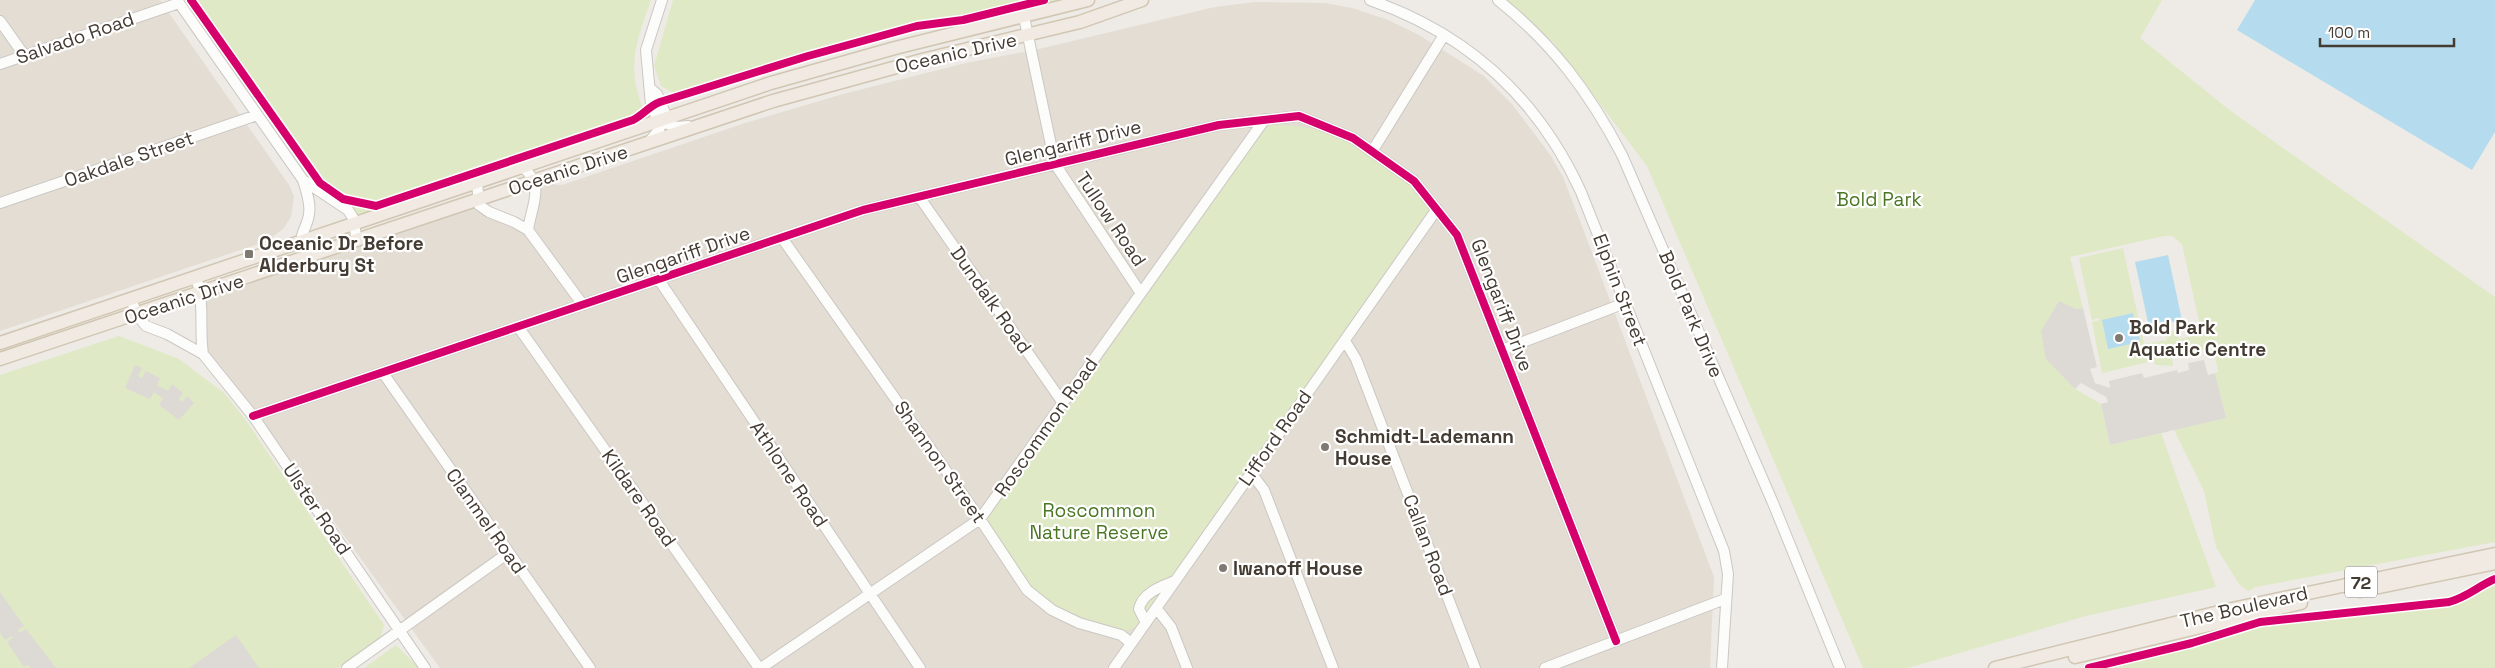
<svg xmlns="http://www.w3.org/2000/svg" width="2495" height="668" viewBox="0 0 2495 668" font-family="'Space Grotesk',sans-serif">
<rect width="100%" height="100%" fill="#eeebe6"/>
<path fill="#e3ddd3" d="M0,0H160L289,185L294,196L291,217L283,229L267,241L0,331Z
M1255,2L1325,3L1352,8L1388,20L1419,35L1484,76L1512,104L1551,156L1563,177L1585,234L1714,577L1710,668H440L253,410L207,353L205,315L207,295L476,202L526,233L540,189L538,183L562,185L745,123L843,94L966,63L1039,49L1215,7Z"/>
<path fill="#dfe9c5" d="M188,0H651C642,26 631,52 635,80C637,94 643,107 645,121L362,216H357L317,185Z
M673,0H1073L996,19L993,11L880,32L692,92L677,95L661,86L654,66Z
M1506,0H2162L2140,38L2232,112L2495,297V542L2256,587L2248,591L2239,584L2216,547L2204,491L2174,430L2226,418L2215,373L2218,372L2215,356L2206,358L2204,350L2172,357L2173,366L2155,365L2153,361L2102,373L2092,322L2100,320L2099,318L2092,320L2079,258L2123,248L2144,344L2167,340L2165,332L2177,330L2179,339L2193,336L2192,328L2200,326L2182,244L2172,236H2164L2070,257L2083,308L2076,309L2059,302L2044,326L2075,389L2101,404L2110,445L2161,433L2216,587L2086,616L1908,668H1863L1647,166L1553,42Z
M1271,125C1329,123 1401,155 1429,210L1138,625C1127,635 1114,629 1102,625C1086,620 1069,616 1055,607C1026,589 1009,556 991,530L987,521L989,514L1072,402L1264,128Z
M119,336L179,359L224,393L245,419L384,625L380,638L338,668H0V375Z
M2495,581V668H2101L2192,645L2260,624L2444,604L2469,598L2487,584Z
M396,645L419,668H364Z"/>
<path fill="#dddad6" d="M2059,301L2076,309L2083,308L2097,367L2090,369L2095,383L2110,388L2109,381L2142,373L2144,378L2177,370L2178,373L2189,370L2188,363L2204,360L2208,375L2215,373L2226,418L2110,445L2101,404L2108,402L2106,397L2081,383L2075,389L2046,359L2041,331Z
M135,365L142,368L138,376L142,378L146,371L160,378L157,385L168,391L172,384L183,393L179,399L182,402L187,396L194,403L179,420L159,405L163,398L154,392L150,399L125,388Z
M0,592L24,626L18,630L19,633L26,629L56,668H30L28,665L24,667L7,642L13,638L11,636L5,640L0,633Z
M236,635L259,668H189Z"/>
<path fill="#b5dcee" d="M2255,0H2495V132L2472,170L2237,30Z
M2168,255L2182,320L2149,327L2135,262Z
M2133,313L2140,342L2108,349L2102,320Z"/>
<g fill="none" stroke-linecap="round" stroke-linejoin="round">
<defs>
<path id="minor" d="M177,0L303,180C306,190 311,203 309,214C307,232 291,240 312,256
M662,0L646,50L651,105L656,116L661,122L677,127L688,126
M1370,0C1468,34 1538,98 1581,192L1724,551L1728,574L1722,668
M1498,0C1553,44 1589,92 1622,155L1773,503L1840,668
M1024,17L1055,164L1140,292
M0,21L24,55
M0,64L179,3
M648,143L659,130L665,113L657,94L651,89
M1373,150L1444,35
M522,167C546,184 531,207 528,230
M303,180L348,210L353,218L357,241
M477,182L479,205L489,212L514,222L528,230L583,305
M920,198L1063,403
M0,203L257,115
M782,238L980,519L1027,590L1052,610L1079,623L1121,635L1131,643
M196,277C205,303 199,328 203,354
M659,280L920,668
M131,299L137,315L146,326L167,334L203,354L253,416L425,668
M519,328L759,668
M1345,341L1356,359L1475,668
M1502,350L1625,303
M383,373L590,668
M253,416L863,210L1219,125L1299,116L1353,138L1414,181L1457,235L1616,641
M1251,473L1264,490L1333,668
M1157,609L1171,627L1187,668
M1146,623L1139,609C1142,593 1162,586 1175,581
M347,668L508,553
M761,668L980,519L1265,119
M1114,668L1437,209
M1545,668L1725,599"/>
<path id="major" d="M0,343L771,83L895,48L1088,0
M0,359L773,101L922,60L1080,22L1142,0
M2360,591L2495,563
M2075,657L2301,603
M1995,668L2227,610L2495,554"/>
</defs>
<use href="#minor" stroke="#cbc7c3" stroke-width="12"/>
<use href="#major" stroke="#d1c6b3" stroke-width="15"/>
<use href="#minor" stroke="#fcfcfb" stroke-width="10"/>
<use href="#major" stroke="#f0eae2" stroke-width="12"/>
<defs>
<path id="cycleway" d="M191,0L320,183L343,199L376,206L633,120C643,115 649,106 660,102L808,56L917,26L963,20L1044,0
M253,416L863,210L1219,125L1299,116L1353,138L1414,181L1457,235L1616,641
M2089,668L2192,643L2260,622L2449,602C2468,597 2478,586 2495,579"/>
</defs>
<use href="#cycleway" stroke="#fff" stroke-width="11"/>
<use href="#cycleway" stroke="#d6006c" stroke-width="8"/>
</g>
<g fill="#807972" stroke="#fff" stroke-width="2">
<rect x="244" y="249" width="10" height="10" rx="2.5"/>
<circle cx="2119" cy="338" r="5"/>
<circle cx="1325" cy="447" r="5"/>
<circle cx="1223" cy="568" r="5"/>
</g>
<g text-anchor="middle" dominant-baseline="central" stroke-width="4.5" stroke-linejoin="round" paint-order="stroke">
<rect fill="#fff" stroke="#7c7670" stroke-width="1" x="2345" y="566.5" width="32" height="31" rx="4"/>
<g font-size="18" font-weight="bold" fill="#443c33">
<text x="2361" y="582">72</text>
</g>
<g font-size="19" fill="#443c33" stroke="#fff">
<text transform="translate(75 38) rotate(-19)">Salvado Road</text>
<text transform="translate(956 53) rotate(-13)">Oceanic Drive</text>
<text transform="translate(1073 143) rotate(-14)">Glengariff Drive</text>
<text transform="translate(129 159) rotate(-19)">Oakdale Street</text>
<text transform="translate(568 170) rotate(-18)">Oceanic Drive</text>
<text transform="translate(1111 219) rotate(56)">Tullow Road</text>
<text transform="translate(683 255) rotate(-19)">Glengariff Drive</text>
<text transform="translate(1620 290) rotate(69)">Elphin Street</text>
<text transform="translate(184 299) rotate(-18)">Oceanic Drive</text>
<text transform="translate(991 300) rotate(55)">Dundalk Road</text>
<text transform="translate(1502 305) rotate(69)">Glengariff Drive</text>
<text transform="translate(1691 314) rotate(67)">Bold Park Drive</text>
<text transform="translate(1046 427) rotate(-55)">Roscommon Road</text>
<text transform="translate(1275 438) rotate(-55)">Lifford Road</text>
<text transform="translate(940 462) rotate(55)">Shannon Street</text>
<text transform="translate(789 474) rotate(56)">Athlone Road</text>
<text transform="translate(639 498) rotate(55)">Kildare Road</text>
<text transform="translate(317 509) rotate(56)">Ulster Road</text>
<text transform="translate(486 521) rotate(55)">Clanmel Road</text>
<text transform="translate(1428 545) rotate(69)">Callan Road</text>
<text transform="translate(2244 607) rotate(-13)">The Boulevard</text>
</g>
<g font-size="19" fill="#4b7725" stroke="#fff">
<text x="1879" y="199">Bold Park</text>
<text x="1099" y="510">Roscommon<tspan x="1099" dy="22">Nature Reserve</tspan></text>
</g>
<g font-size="19" font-weight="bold" fill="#443c33" stroke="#fff" text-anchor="start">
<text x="259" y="243">Oceanic Dr Before<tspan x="259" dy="22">Alderbury St</tspan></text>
<text x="2129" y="327">Bold Park<tspan x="2129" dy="22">Aquatic Centre</tspan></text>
<text x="1335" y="436">Schmidt-Lademann<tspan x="1335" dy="22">House</tspan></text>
<text x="1233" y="568">Iwanoff House</text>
</g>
</g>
<path d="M2320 38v8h134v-8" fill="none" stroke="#443c33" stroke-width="2.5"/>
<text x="2328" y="38" font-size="15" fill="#443c33" stroke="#ffffff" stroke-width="4" paint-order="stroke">100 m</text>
</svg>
